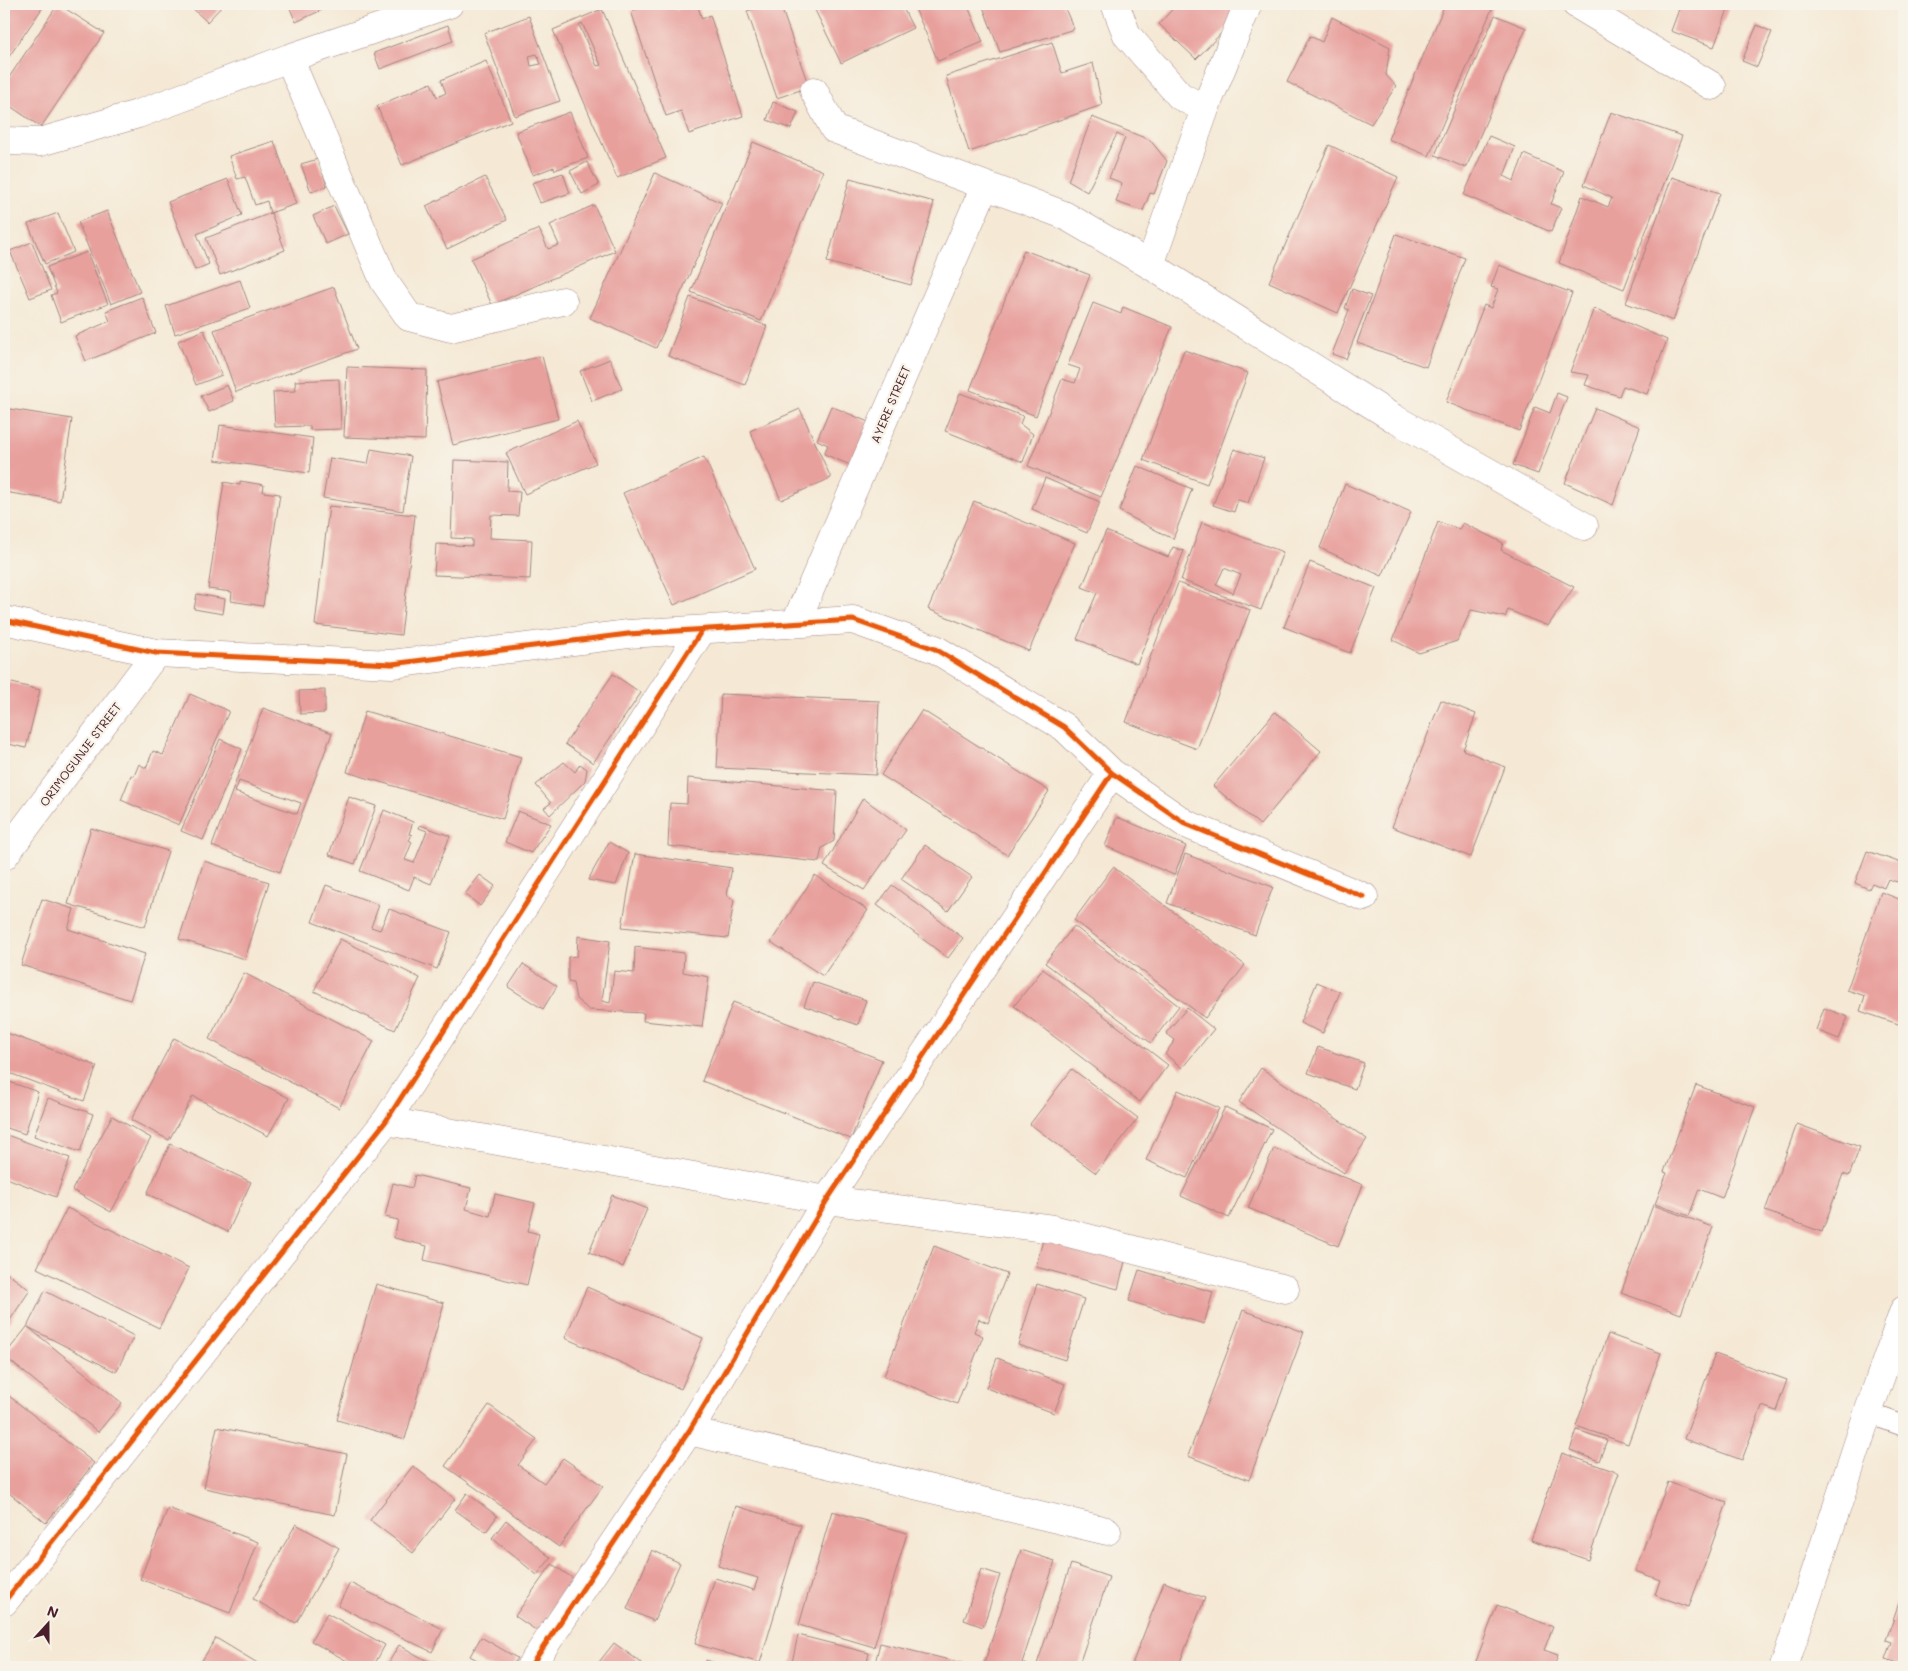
<svg xmlns="http://www.w3.org/2000/svg" width="1908" height="1671" viewBox="0 0 1908 1671" font-family="Mali,sans-serif">
<rect width="100%" height="100%" fill="#f7f3e8"/>
<filter id="ink" filterUnits="userSpaceOnUse"><feTurbulence type="fractalNoise" baseFrequency=".02" numOctaves="2"/><feDisplacementMap in="SourceGraphic" scale="10" xChannelSelector="R" yChannelSelector="G"/><feConvolveMatrix kernelMatrix="1 2 1 2 8 2 1 2 1" color-interpolation-filters="sRGB"/></filter>
<filter id="wash" filterUnits="userSpaceOnUse"><feTurbulence type="fractalNoise" baseFrequency=".0096" numOctaves="4" result="noise"/><feDisplacementMap in="SourceGraphic" scale="20" xChannelSelector="R" yChannelSelector="G"/><feGaussianBlur stdDeviation="1.12" result="paint"/><feColorMatrix in="noise" values="0 0 0 0 0 0 0 0 0 0 0 0 0 0 0 0 0 1.4 0 .05"/><feComposite in="paint" operator="in"/></filter>
<g filter="url(#wash)">
<rect width="100%" height="100%" fill="#f5e9d5"/>
<g id="blocks">
<path fill="#e8a09d" fill-rule="evenodd" d="M4,4H45L4,64Z
M58,4L104,33L41,127L4,102V85Z
M188,4H224L207,22Z
M288,4H321L324,9L296,22Z
M654,4H664L656,8L667,4H674L676,10L697,4L702,19L710,15L743,116L689,134L681,111L666,116L631,11Z
M770,4H780L809,87L777,98L747,11Z
M812,4H901L913,28L841,63Z
M913,4H967L983,42L938,61Z
M982,4H1063L1074,29L1000,52Z
M1177,4H1231L1241,13L1196,59L1159,24Z
M1445,4H1494L1429,156L1388,139Z
M1681,4H1730L1714,47L1671,31Z
M602,9L666,158L617,178L553,30ZM582,23L601,65L597,66L579,25Z
M1495,15L1526,28L1466,168L1435,155Z
M529,16L560,101L515,116L484,33ZM537,54L541,64L531,66L529,56Z
M1332,17L1390,47L1386,75L1396,86L1371,124L1287,82L1310,36L1322,42Z
M448,25L453,41L380,69L374,53Z
M1757,25L1772,32L1757,67L1742,61Z
M1052,42L1062,73L1093,63L1102,105L969,152L946,76Z
M486,61L511,121L402,165L377,106L431,83L437,97L446,93L441,80Z
M773,102L798,112L791,129L767,120Z
M570,112L588,158L555,170L554,167L533,175L516,132Z
M1611,112L1682,136L1624,289L1559,263L1582,196L1608,207L1612,198L1584,185Z
M1092,117L1150,140L1167,161L1154,194L1150,193L1143,211L1116,202L1122,183L1109,178L1125,138L1117,134L1087,192L1068,181Z
M1489,136L1515,147L1504,176L1514,181L1524,154L1564,172L1551,204L1561,208L1551,232L1464,195Z
M274,141L296,204L270,213L267,201L255,205L245,177L237,179L229,156Z
M753,142L823,171L761,321L691,292Z
M1329,145L1398,177L1338,313L1269,282Z
M318,159L327,186L311,192L301,164Z
M587,162L599,185L582,194L570,171Z
M563,173L570,193L540,203L532,183Z
M655,173L722,203L656,348L590,318Z
M485,177L507,220L447,249L426,206Z
M1672,177L1720,193L1673,321L1626,303Z
M850,178L934,202L911,285L827,262Z
M228,179L242,215L197,234L209,264L195,270L168,202Z
M594,205L615,251L492,305L471,259L539,229L548,249L559,245L550,225Z
M334,206L348,234L326,244L313,216Z
M107,211L140,292L111,304L78,222Z
M58,213L74,252L45,264L28,224Z
M271,213L285,250L220,275L206,238Z
M1396,234L1465,258L1426,367L1357,343Z
M32,242L51,290L30,298L10,251Z
M1024,250L1090,275L1036,416L970,390Z
M87,252L108,304L61,322L51,295L57,293L47,267Z
M1499,265L1572,293L1519,431L1446,402L1484,305L1491,308L1498,289L1491,287Z
M240,280L250,308L175,334L166,306Z
M334,287L357,349L236,392L214,330Z
M1352,289L1371,296L1346,359L1332,354L1349,310L1345,308Z
M142,297L156,333L86,361L75,336L110,321L106,311Z
M690,297L767,326L745,385L668,356Z
M1093,303L1121,314L1123,307L1172,327L1101,497L1028,466L1062,379L1075,383L1080,369L1068,365Z
M1594,308L1667,340L1647,394L1623,386L1619,396L1585,385L1589,375L1570,372Z
M204,330L222,375L196,385L178,341Z
M1184,350L1248,373L1207,484L1143,460Z
M542,356L558,419L453,445L437,382Z
M610,359L622,389L592,401L580,371Z
M347,367L427,370L425,440L344,437Z
M339,379L341,429L310,430V426L275,427L273,392L296,391L295,381Z
M227,385L234,401L209,412L201,396Z
M960,393L1023,416L1020,424L1033,434L1023,462L945,431Z
M1557,393L1567,397L1538,474L1513,465L1535,407L1550,413Z
M831,406L873,424L855,467L824,454L828,445L817,440Z
M4,408L72,419L60,501L4,492Z
M1595,408L1640,427L1613,505L1565,483Z
M800,409L831,478L781,500L750,431Z
M577,421L596,463L525,494L506,453Z
M220,425L313,438L309,473L215,460Z
M371,449L411,456L403,511L323,498L330,458L368,464Z
M1234,449L1264,458L1248,503L1238,500L1234,512L1213,505Z
M704,457L755,569L674,605L623,493Z
M454,460L508,462L507,491L520,492L518,516L491,515L490,538L532,540L530,579L434,575L436,544L472,546V539L451,538Z
M1137,466L1192,489L1173,539L1119,511Z
M1045,478L1100,502L1087,533L1032,509Z
M240,481L264,485L263,492L280,494L263,606L231,601L232,592L208,589L224,482L240,485Z
M1345,484L1411,512L1382,576L1320,548Z
M974,501L1075,543L1029,651L928,609Z
M329,506L415,515L401,635L315,625Z
M1202,522L1283,552L1261,610L1181,580ZM1224,568L1241,575L1233,593L1216,585Z
M1438,522L1459,529L1463,523L1503,543L1501,550L1574,587L1548,626L1508,610L1505,617L1471,610L1457,641L1419,653L1393,640Z
M1106,531L1168,557L1173,547L1184,551L1137,664L1077,639L1097,593L1082,587Z
M1310,562L1376,588L1350,653L1284,627Z
M1178,583L1250,610L1197,749L1126,722Z
M197,594L225,599L223,614L194,609Z
M4,647H8L5,667H4Z
M613,674L641,693L593,763L565,744Z
M4,681L40,690L26,748L4,743Z
M325,690V713L300,714L299,691Z
M190,694L229,711L179,825L121,800L131,775L134,776L139,764L146,768L153,751L163,755Z
M721,694L879,701L876,775L717,768Z
M1441,700L1476,714L1463,750L1505,767L1471,857L1392,827Z
M263,708L332,733L280,872L212,846ZM239,781L301,803L297,814L235,792Z
M922,710L1049,791L1007,855L881,775Z
M365,711L521,757L503,819L347,772Z
M1275,712L1321,751L1260,825L1213,786Z
M220,739L242,749L203,840L181,831Z
M564,762L575,772L580,764L587,769L585,781L550,815L544,808L551,803L536,785Z
M688,778L837,791L834,841L822,848L819,862L668,846L670,803L687,804Z
M349,797L376,806L355,864L329,855Z
M863,798L906,830L864,890L824,866Z
M384,810L413,822L409,834L412,835L409,840L412,842L405,860L414,863L427,831L419,828L420,825L450,836L431,884L414,877L409,890L360,871Z
M518,811L551,824L531,853L505,842Z
M1117,817L1186,846L1174,875L1105,846Z
M91,828L168,851L145,927L68,904Z
M609,842L628,853L616,885L588,880Z
M925,845L972,877L948,911L901,879Z
M1867,851L1904,864L1897,882L1888,879L1884,888L1872,883L1869,889L1855,883Z
M635,854L732,868L727,895L734,900L728,938L622,927Z
M1185,854L1273,887L1255,935L1167,903Z
M204,861L269,882L245,959L179,939Z
M1113,867L1245,965L1205,1018L1074,920Z
M480,875L495,886L480,906L465,894Z
M815,875L868,910L823,976L771,942Z
M326,885L379,905L371,927L380,930L389,909L451,932L437,969L312,922Z
M892,885L963,938L948,958L877,905Z
M1904,886V1026L1860,1011L1865,996L1847,990L1881,892L1899,899Z
M42,899L74,909L68,929L145,954L130,1000L21,965Z
M1074,926L1179,1006L1151,1043L1045,963Z
M578,936L610,941L602,1001L610,1003L614,971L634,973L635,947L684,953L683,972L709,977L702,1027L643,1021L644,1013L589,1010L576,999L573,983L568,982V957L577,956Z
M340,939L420,978L395,1030L314,991Z
M523,964L557,986L543,1009L508,987Z
M1043,969L1168,1065L1140,1102L1014,1006Z
M244,973L374,1041L339,1108L209,1039Z
M813,982L866,1000L858,1025L804,1006Z
M1317,982L1340,992L1323,1033L1300,1023Z
M733,1002L882,1060L851,1139L702,1081Z
M1187,1008L1214,1029L1182,1068L1165,1054L1175,1040L1166,1033Z
M1824,1008L1848,1017L1839,1039L1816,1030Z
M4,1032L97,1066L84,1101L4,1071Z
M174,1038L289,1098L268,1136L193,1096L169,1140L131,1120Z
M1318,1047L1364,1063L1355,1089L1308,1073Z
M1261,1068L1367,1139L1344,1173L1239,1102Z
M1072,1069L1138,1118L1096,1173L1030,1124Z
M4,1080L38,1092L25,1134L4,1127Z
M1696,1085L1755,1107L1722,1198L1699,1189L1689,1216L1655,1204L1667,1173L1664,1172Z
M1178,1090L1219,1108L1187,1178L1146,1160Z
M48,1098L93,1114L80,1152L34,1136Z
M1225,1107L1272,1129L1229,1218L1181,1196Z
M112,1116L151,1138L111,1212L72,1190Z
M1797,1124L1860,1147L1849,1176L1843,1174L1822,1232L1765,1211Z
M4,1134L70,1158L56,1197L4,1177Z
M170,1144L251,1182L228,1232L147,1194Z
M1274,1148L1363,1185L1338,1246L1248,1208Z
M415,1175L471,1188L466,1209L490,1216L495,1194L535,1203L528,1231L539,1234L527,1285L424,1260L427,1246L394,1238L398,1220L385,1217L393,1183L412,1188Z
M612,1195L647,1209L623,1267L589,1252Z
M1653,1205L1713,1227L1681,1314L1621,1293Z
M67,1208L189,1268L159,1328L37,1268Z
M1045,1232L1127,1254L1118,1289L1036,1267Z
M934,1246L1007,1274L988,1323L979,1319L974,1332L983,1336L957,1404L884,1376Z
M1139,1270L1213,1292L1204,1324L1129,1301Z
M4,1271L30,1290L4,1329Z
M376,1284L444,1303L405,1439L337,1420Z
M1037,1284L1084,1299L1065,1360L1018,1345Z
M587,1287L703,1338L681,1389L565,1338Z
M45,1291L134,1336L116,1372L28,1327L122,1403L98,1432L4,1356L27,1327Z
M1243,1310L1304,1332L1249,1480L1188,1456Z
M1608,1334L1661,1353L1628,1444L1576,1426Z
M1715,1354L1787,1380L1776,1411L1762,1406L1742,1460L1684,1439Z
M997,1358L1065,1384L1054,1413L986,1388Z
M4,1392L94,1463L46,1523L4,1489Z
M489,1405L537,1439L518,1465L544,1483L563,1458L603,1486L559,1547L445,1466Z
M217,1427L347,1454L335,1515L204,1488Z
M1577,1430L1607,1440L1599,1461L1570,1450Z
M1562,1453L1619,1473L1588,1560L1531,1540Z
M413,1466L455,1499L413,1553L370,1520Z
M1668,1482L1727,1503L1689,1607L1655,1595L1660,1580L1635,1571Z
M467,1493L497,1516L486,1532L455,1510Z
M736,1506L801,1525L760,1663L695,1644L715,1578L754,1590L758,1578L718,1566Z
M168,1508L258,1542L230,1613L140,1579Z
M832,1511L907,1533L874,1647L799,1625Z
M506,1520L551,1558L537,1575L492,1538Z
M296,1524L339,1548L296,1623L253,1599Z
M652,1550L680,1563L654,1621L627,1609Z
M1021,1550L1055,1561L1022,1663L1033,1667H983Z
M552,1564L574,1579L537,1631L515,1616Z
M1071,1564L1109,1577L1078,1667H1036Z
M981,1569L1000,1575L983,1627L964,1620Z
M1164,1582L1205,1598L1178,1667H1131Z
M350,1583L443,1629L432,1652L338,1606Z
M1904,1588V1665L1886,1659L1892,1642L1886,1640Z
M1497,1605L1553,1627L1544,1650L1558,1655L1554,1667H1483L1475,1664Z
M327,1613L385,1645L373,1667H358L311,1641Z
M798,1635L869,1653L866,1667H791Z
M481,1637L517,1658L512,1667H489L470,1656Z
M216,1638L264,1667H198Z
M614,1643L647,1667H595Z
M880,1643L966,1664L965,1667H874Z
M399,1645L438,1667H386Z
M706,1660L729,1667H704Z"/>
</g>
</g>
<g filter="url(#ink)">
<use href="#blocks" fill-opacity="0" stroke="#a08480" stroke-width="1"/>
<g fill="none" stroke-linecap="round" stroke-linejoin="round">
<defs>
<path id="service" d="M1868,1413L1904,1426"/>
<path id="minor" d="M1115,4L1127,35L1180,96L1205,109
M1576,4L1712,86
M289,58L384,281L409,317L451,328L563,301
M814,91L834,129L1064,215L1150,265L1395,419L1584,526
M4,141L40,142L138,114L289,58L449,4
M1150,265L1205,109L1248,4
M4,620L156,653L392,664L628,634L853,620L935,649L1064,727L1112,773L1186,824L1364,897
M796,622L985,186
M4,856L156,653
M386,1121L827,1200L1053,1229L1285,1289
M689,1431L1107,1531
M4,1602L386,1121L702,630
M530,1667L689,1431L827,1200L1112,773
M1784,1667L1868,1413L1904,1310"/>
</defs>
<use href="#service" stroke="#a08480" stroke-width="22"/>
<use href="#minor" stroke="#a08480" stroke-width="29"/>
<use href="#service" stroke="#fff" stroke-width="20"/>
<use href="#minor" stroke="#fff" stroke-width="28"/>
<defs>
<path id="cycleway" d="M4,620L156,653L392,664L628,634L853,620L935,649L1064,727L1112,773L1186,824L1364,897
M4,1602L386,1121L702,630
M530,1667L689,1431L827,1200L1112,773"/>
</defs>
<use href="#cycleway" stroke="#f7f3e8" stroke-width="8"/>
<use href="#cycleway" stroke="#e8590c" stroke-width="5"/>
</g>
</g>
<g text-anchor="middle" dominant-baseline="central" stroke-width="4.5" stroke-linejoin="round" paint-order="stroke">
<g font-size="12" fill="#4a1f2b" stroke="#f7f3e8">
<text transform="translate(890 404) rotate(-67)">AYERE STREET</text>
<text transform="translate(80 754) rotate(-53)">ORIMOGUNJE STREET</text>
</g>
</g>
<rect width="1908" height="1671" fill="none" stroke="#f7f3e8" stroke-width="20"/>
<g transform="translate(48 1624) rotate(21)" stroke="#f7f3e8" stroke-width="4" paint-order="stroke">
<path d="M0-4L9 19L0 12L-9 19Z" fill="#4a1f2b"/>
<text y="-8" font-size="14" font-weight="bold" text-anchor="middle" fill="#4a1f2b">N</text>
</g>
</svg>
